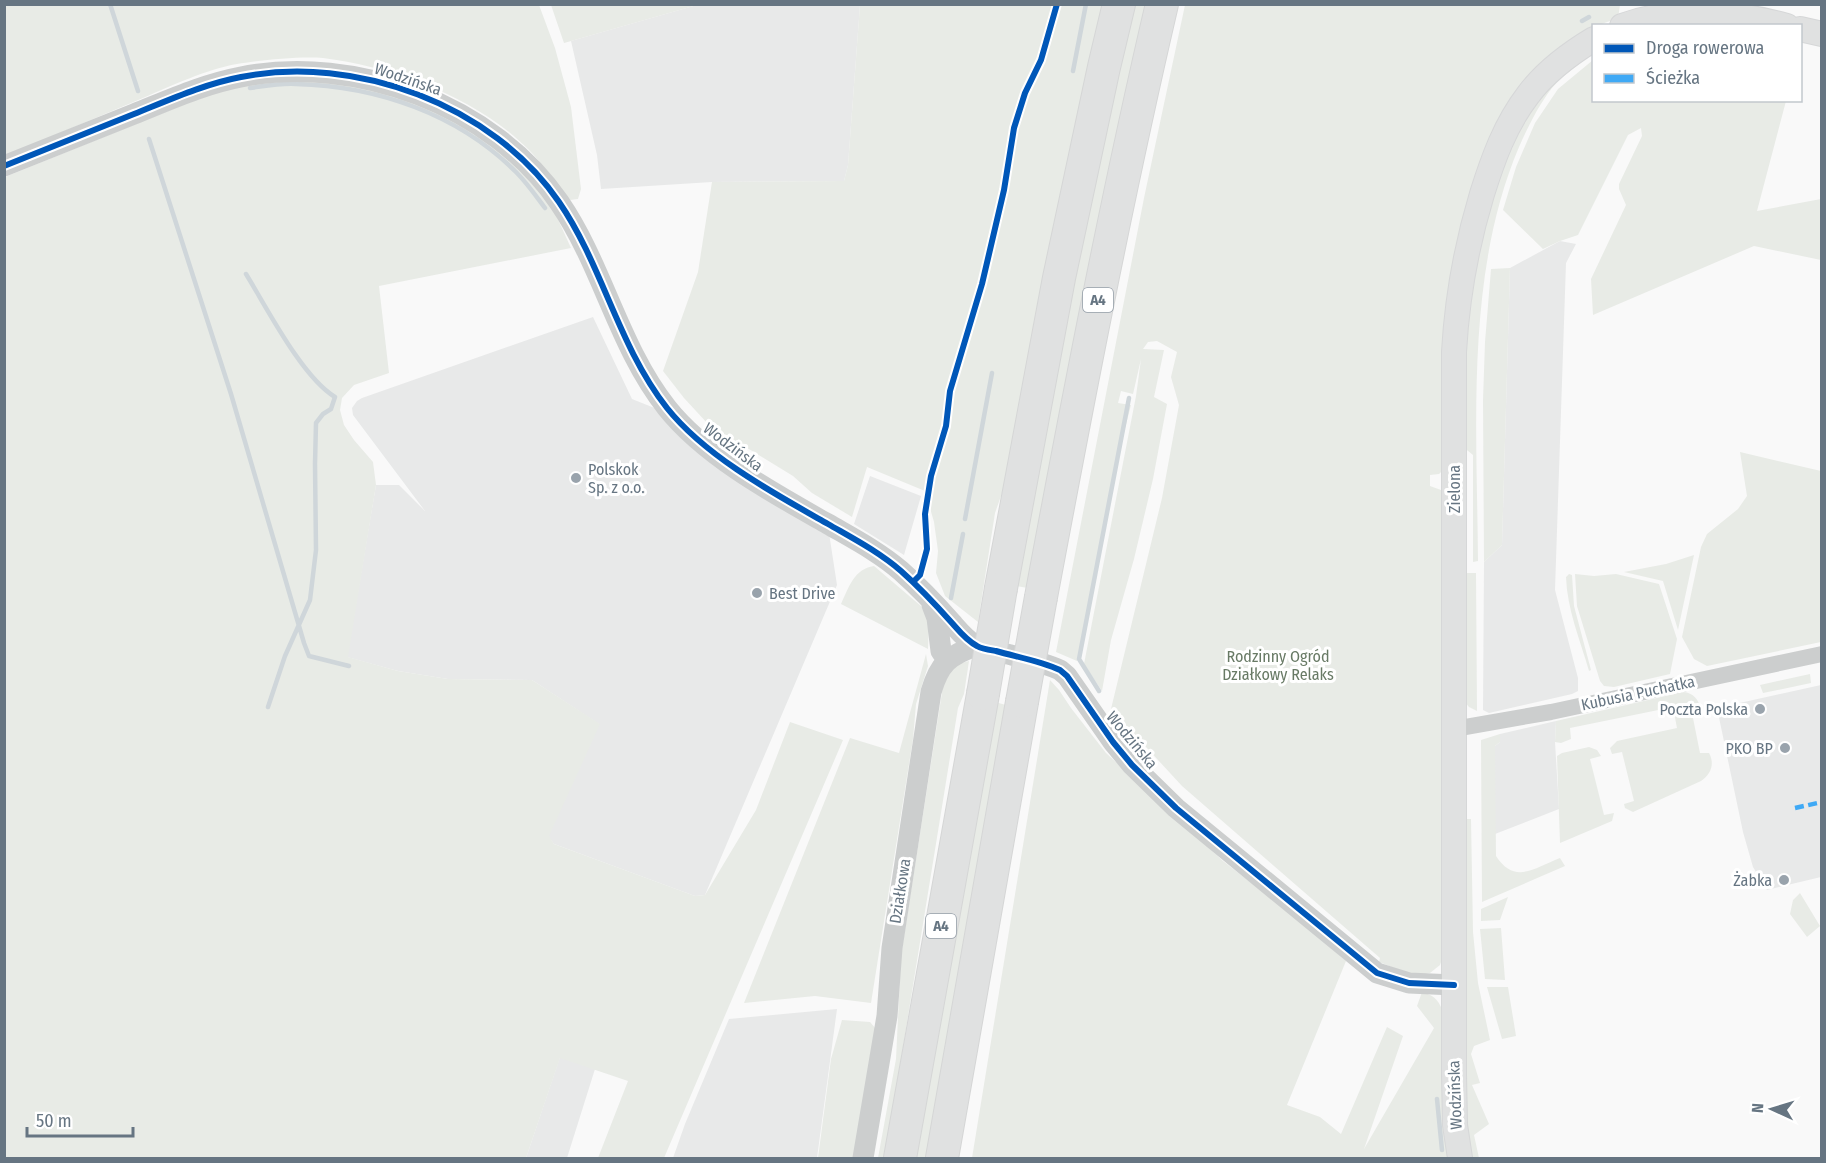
<svg xmlns="http://www.w3.org/2000/svg" width="1826" height="1163" viewBox="0 0 1826 1163" font-family="'Fira Sans Condensed',sans-serif">
<rect width="100%" height="100%" fill="#f9f9f9"/>
<path fill="#e8e9e9" d="M697,5H860L848,165L844,181L712,182L601,189L597,155L571,41Z
M1560,241L1576,244L1566,263L1555,590L1578,678V691L1572,694L1489,713L1483,710L1484,562L1502,545L1510,268Z
M593,317L632,399L657,409L829,533L837,585L705,895L695,896L554,844L548,836L599,724L532,680L448,679L398,671L347,657L376,485H399L425,511L353,415L352,408L357,401L362,398Z
M870,476L921,496L904,555L854,524Z
M1821,685V877L1767,890L1753,867L1743,832L1717,708Z
M1556,721L1555,742L1559,809L1495,834V746L1500,742V734Z
M837,1009L817,1158H673L685,1124L729,1019Z
M560,1057L595,1069L567,1158H526Z"/>
<path fill="#e8ebe6" d="M5,5H539L555,48L571,107L581,189L578,199L570,200L564,196C552,181 542,162 528,149C477,98 394,67 323,58C301,56 259,60 237,64C207,69 171,86 143,98C97,117 51,137 5,156Z
M551,5V4L697,5L564,43Z
M860,5H1105L1007,479L995,513L978,622L945,596L936,573L938,551L934,522L925,491L867,467L852,517L812,493L793,476L708,424L684,398L663,371L698,272L712,182L844,181L848,165Z
M1130,5H1152L1034,589L1009,585Z
M1185,5H1620L1618,18L1599,25L1594,26L1593,29L1483,161L1446,467L1439,474L1430,475V486L1441,490V574H1446L1443,956L1440,965L1430,973L1415,976L1379,962L1380,958L1182,786L1111,709L1162,498L1179,405L1171,377L1177,352L1157,341L1148,342L1143,349L1164,350L1154,397L1167,404L1153,479L1134,559L1111,640L1102,691L1084,664L1136,396L1141,359L1133,394L1121,391L1118,403L1131,405L1114,471L1077,661L1056,652L1144,198Z
M1593,53C1580,64 1563,75 1552,88C1538,106 1528,127 1519,147C1465,274 1477,426 1478,561L1473,562V455L1462,446L1468,288L1502,155L1550,78Z
M1593,60L1594,100L1786,101L1757,211L1821,199V260L1754,246L1593,315L1591,279L1626,205L1619,189V184L1642,136L1641,128L1628,135L1578,235L1560,241L1543,249L1503,210L1516,167L1535,123L1558,89Z
M295,80L349,81L437,110L504,153L550,202L571,248L379,286L389,373L354,385L342,398L340,410L344,425L354,440L373,462L376,485L348,657L398,671L448,679L532,680L600,724L549,836L554,844L695,896L705,895L756,810L790,722L843,740L664,1158H598L628,1081L560,1058L526,1158H5V177L190,102L240,85Z
M1510,268L1502,545L1484,562L1483,400L1485,342L1491,269Z
M1740,452L1821,471V642L1707,666L1694,659L1682,637L1701,547L1707,534L1738,509L1747,496Z
M1694,555L1678,630L1663,581L1624,572L1666,564Z
M874,566L921,606L929,621L928,649L841,604C849,587 854,569 874,566Z
M1464,573H1476L1477,711L1469,707L1464,701Z
M1569,574L1572,575L1574,606L1591,670L1589,671C1580,640 1567,609 1566,577Z
M1575,574L1594,576L1616,574L1659,584L1677,639L1670,674L1614,687L1604,686L1600,681L1577,606Z
M926,654L928,666L916,704L913,739L871,1003L815,996L744,1003L850,738L899,753Z
M969,661L964,694L958,708L885,1158H878L896,1059L901,956L943,686L954,665Z
M1810,674L1811,683L1763,693L1760,685Z
M1050,680L1059,690L1071,708L1106,753L1223,861L1299,920L1346,961L1287,1105L1320,1117L1341,1134L1387,1027L1403,1036L1364,1149L1434,1028L1417,1006L1422,992C1436,996 1439,1001 1444,1014L1452,1158H972Z
M1683,692C1694,693 1698,699 1701,709L1692,713L1700,753H1709C1715,764 1711,774 1701,781L1633,812L1625,808L1624,804L1634,801L1622,752L1612,754L1610,748L1617,741L1677,728L1673,707L1570,728L1571,739L1561,743L1555,742L1556,721Z
M988,700L1013,707L933,1158H907Z
M1500,734V742L1495,746L1496,856C1515,885 1534,868 1560,858L1565,866L1482,902L1481,740Z
M1589,747L1597,750L1601,756L1590,759L1604,815L1614,813L1612,821L1560,843L1557,756L1562,753Z
M1462,819H1471L1473,932L1478,983L1490,1040L1474,1046L1471,1054L1480,1083L1472,1085L1489,1124L1474,1135L1479,1158H1468L1463,1124Z
M1800,893L1820,926L1807,937L1790,914L1793,900Z
M1508,897L1500,920L1481,921V909Z
M1501,928L1505,980L1485,979L1480,929Z
M1487,987H1508L1516,1036L1502,1039Z
M842,1020L870,1022L876,1029L855,1158H818L831,1059Z"/>
<g fill="none" stroke-linecap="round" stroke-linejoin="round">
<path stroke="#cfd6da" stroke-width="4.5" d="M110,4L138,91
M1582,21L1589,17
M1073,71L1086,4
M250,88C265,86 281,83 296,84C377,86 458,114 516,172C527,183 536,196 545,208
M149,139L231,394L304,643L309,656L349,666
M246,274C267,308 302,377 335,397L331,409L323,414L316,423L315,464L316,550L310,600L285,656L268,707
M965,519L992,373
M951,598L963,534
M1099,691L1079,659L1129,398
M1437,1099L1442,1150"/>
<defs>
<path id="secondary" d="M1622,26C1677,6 1732,11 1787,26
M1800,29L1822,34
M1460,1158L1455,1125L1454,1075V352C1457,298 1466,247 1482,194C1493,159 1505,125 1528,95C1545,72 1569,54 1594,39"/>
<path id="motorway" d="M1001,588L1059,278L1104,67L1119,4
M1041,597C1078,399 1116,201 1162,4
M900,1158L983,694
M942,1158L1022,702"/>
</defs>
<use href="#secondary" stroke="#d6d7d8" stroke-width="26"/>
<use href="#motorway" stroke="#d5d6d6" stroke-width="34"/>
<path stroke="#cccece" stroke-width="16" d="M1454,729L1551,712L1822,654"/>
<path stroke="#cccece" stroke-width="21" d="M4,166C48,148 91,131 134,114C169,100 204,84 241,77C355,54 493,105 559,202C603,266 618,346 667,408C706,457 775,494 828,524C854,539 879,552 901,571C919,587 936,605 952,623C959,631 967,641 977,646C982,649 990,650 996,651C1017,657 1040,661 1060,670L1067,676L1113,742L1132,765L1176,808L1377,973L1409,983L1454,985
M932,605L937,618L941,651L947,660
M863,1158L887,1016L892,948L931,692C939,664 949,655 976,646"/>
<use href="#secondary" stroke="#e0e1e1" stroke-width="24"/>
<use href="#motorway" stroke="#e0e1e1" stroke-width="32"/>
<defs>
<path id="motorway-bridge" d="M983,694L1001,588
M1022,702L1041,597"/>
</defs>
<use href="#motorway-bridge" stroke="#d5d6d6" stroke-width="34" stroke-linecap="butt"/>
<use href="#motorway-bridge" stroke="#e0e1e1" stroke-width="32"/>
<path stroke="#3fa9f5" stroke-width="4.5" stroke-dasharray="9 4.5" stroke-linecap="butt" d="M1795,808L1822,802"/>
<defs>
<path id="cycleway" d="M4,166C48,148 91,131 134,114C169,100 204,84 241,77C355,54 493,105 559,202C603,266 618,346 667,408C706,457 775,494 828,524C854,539 879,552 901,571C919,587 936,605 952,623C959,631 967,641 977,646C982,649 990,650 996,651C1017,657 1040,661 1060,670L1067,676L1113,742L1132,765L1176,808L1377,973L1409,983L1454,985
M913,582L920,575L927,549L925,514L931,476L946,426L950,391L982,284L1004,190L1014,128L1025,93L1041,60L1057,4"/>
</defs>
<use href="#cycleway" stroke="#fff" stroke-width="10"/>
<use href="#cycleway" stroke="#0057b8" stroke-width="6"/>
</g>
<g fill="#99a3ac" stroke="#fff" stroke-width="2">
<circle cx="576" cy="478" r="6"/>
<circle cx="757" cy="593" r="6"/>
<circle cx="1760" cy="709" r="6"/>
<circle cx="1785" cy="748" r="6"/>
<circle cx="1784" cy="880" r="6"/>
</g>
<g text-anchor="middle" dominant-baseline="central" stroke-width="6" stroke-linejoin="round" paint-order="stroke">
<g fill="#fff" stroke="#949ea8" stroke-width="1.5">
<rect x="1083" y="288" width="30" height="24" rx="4.5"/>
<rect x="926" y="914" width="30" height="24" rx="4.5"/>
</g>
<g font-size="15" font-weight="bold" fill="#667582">
<text x="1098" y="300">A4</text>
<text x="941" y="926">A4</text>
</g>
<g font-size="16" fill="#667582" stroke="#fff">
<text transform="translate(408 79) rotate(19)">Wodzińska</text>
<text transform="translate(733 447) rotate(37)">Wodzińska</text>
<text transform="translate(1454 489) rotate(-90)">Zielona</text>
<text transform="translate(1638 693) rotate(-12)">Kubusia Puchatka</text>
<text transform="translate(1132 740) rotate(50)">Wodzińska</text>
<text transform="translate(900 891) rotate(-81)">Działkowa</text>
<text transform="translate(1455 1095) rotate(-92)">Wodzińska</text>
</g>
<g font-size="16" fill="#667582" stroke="#fff" text-anchor="end">
<text x="588" y="469" text-anchor="start">Polskok<tspan x="588" dy="18">Sp. z o.o.</tspan></text>
<text x="769" y="593" text-anchor="start">Best Drive</text>
<text x="1748" y="709">Poczta Polska</text>
<text x="1773" y="748">PKO BP</text>
<text x="1772" y="880">Żabka</text>
</g>
<g font-size="16" fill="#687a65" stroke="#fff">
<text x="1278" y="656">Rodzinny Ogród<tspan x="1278" dy="18">Działkowy Relaks</tspan></text>
</g>
</g>
<rect width="1826" height="1163" fill="none" stroke="#667582" stroke-width="12"/>
<rect x="1592" y="24" width="210" height="78" fill="#ffffff" stroke="#c2c8cd" stroke-width="1.5"/>
<rect x="1604" y="44" width="30" height="9" fill="#0057b8" stroke="#c2c8cd" stroke-width="1.5"/>
<text x="1646" y="54" font-size="18" fill="#667582">Droga rowerowa</text>
<rect x="1604" y="74" width="30" height="9" fill="#3fa9f5" stroke="#c2c8cd" stroke-width="1.5"/>
<text x="1646" y="84" font-size="18" fill="#667582">Ścieżka</text>
<g transform="translate(1772 1109) rotate(274)" stroke="#ffffff" stroke-width="4.5" paint-order="stroke">
<path d="M0-4.5L10 22L0 15L-10 22Z" fill="#667582"/>
<text y="-9" font-size="16" font-weight="bold" text-anchor="middle" fill="#667582">N</text>
</g>
<path d="M27 1127v9h106v-9" fill="none" stroke="#667582" stroke-width="3"/>
<text x="36" y="1127" font-size="18" fill="#667582" stroke="#ffffff" stroke-width="4.5" paint-order="stroke">50 m</text>
</svg>
